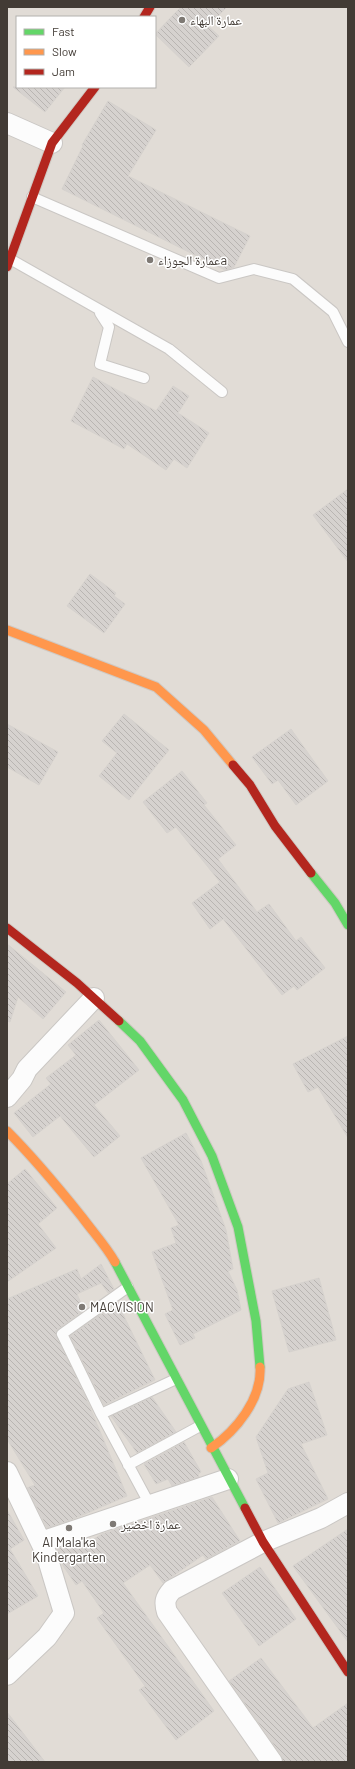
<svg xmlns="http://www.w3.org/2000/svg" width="355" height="1769" viewBox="0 0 355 1769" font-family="Barlow,'Noto Naskh Arabic',sans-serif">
<defs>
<pattern id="building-back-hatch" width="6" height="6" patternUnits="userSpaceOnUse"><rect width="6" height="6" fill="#d6d2cf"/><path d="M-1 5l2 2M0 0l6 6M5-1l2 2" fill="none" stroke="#b9b5b2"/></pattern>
</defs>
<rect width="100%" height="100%" fill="#eeebe8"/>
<path fill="#e1dcd6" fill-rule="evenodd" d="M7,7H348V1762H7ZM17,17H155V87H17Z"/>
<path fill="url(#building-back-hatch)" stroke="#d6d2ce" d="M181,7H227L208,26L219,36L189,67L155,34Z
M13,87H65L45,112Z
M108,101L156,130L128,176L250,236L234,267L225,270L62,189L83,146L82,145Z
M93,377L156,411L173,386L189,396L178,413L209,433L187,468L174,459L166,470L127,444L124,449L71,421Z
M348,489V562L313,515Z
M90,574L116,593L114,596L125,604L104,633L67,606Z
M124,714L169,750L129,800L99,776L117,753L102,741Z
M7,724L58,752L39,785L7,767Z
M291,729L328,781L296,805L278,780L272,784L252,757Z
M182,771L207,803L204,805L236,845L218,859L257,912L269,904L296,941L301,937L325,968L297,990L294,986L282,995L223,919L210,929L192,903L220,882L176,827L167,833L143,802Z
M7,944L66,992L43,1019L18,997L10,1022L7,1021Z
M99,1020L139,1070L94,1105L120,1136L94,1157L60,1116L33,1137L14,1113L51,1084L46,1078L76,1055L68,1045Z
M348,1036V1138L318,1087L308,1092L293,1064Z
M186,1133L201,1161L226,1230L233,1269L228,1271L237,1290L241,1310L193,1334L195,1338L180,1345L165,1314L173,1310L152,1252L176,1243L171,1228L179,1225L141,1158Z
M25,1169L57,1208L38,1224L56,1248L7,1282V1184Z
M101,1264L114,1289L108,1293L101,1283L77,1294L84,1310L58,1329L56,1334L86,1398L127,1496L71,1520L47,1528L27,1488L35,1485L7,1439V1299L77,1269L81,1279Z
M319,1278L336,1340L289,1352L272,1291Z
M119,1306L155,1380L104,1405L70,1336L100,1315Z
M309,1382L327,1435L301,1444L328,1499L278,1523L256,1479L268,1473L256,1437L288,1389Z
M152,1397L176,1432L137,1453L111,1416Z
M184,1442L201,1472L198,1474L199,1477L172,1486L168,1479L156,1484L144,1464Z
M212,1497L240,1541L206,1559L203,1555L163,1583L150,1565L123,1583L214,1711L176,1740L139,1690L145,1686L97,1618L104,1613L82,1581L76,1585L60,1561L57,1549L74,1543L78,1549L102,1534Z
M7,1510L24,1540L10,1549L38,1596L7,1614Z
M348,1529V1642L293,1566Z
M260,1567L296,1619L259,1646L222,1593Z
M261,1658L313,1728L348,1703V1762H283L281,1755L229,1681Z
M7,1712L45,1762H7Z"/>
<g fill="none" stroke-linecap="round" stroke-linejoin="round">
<defs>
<path id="lane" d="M32,197L219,278L254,269L293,279L333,312L348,342
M10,259L169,349L222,392
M100,313L109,327L100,364L144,378
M128,1287L62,1334L101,1414L150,1505
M101,1414L176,1379
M128,1465L200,1426"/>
<path id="street" d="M7,123L52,143
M7,1097L22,1079L27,1069L94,998
M7,1472L46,1553L64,1613L47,1637L7,1675
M41,1542L228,1479
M272,1762L167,1612C164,1602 165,1598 172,1590L263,1542L321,1518L348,1503"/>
<path id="fast" d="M311,873L335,903L348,925
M119,1021L140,1041L183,1100L212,1156L238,1227L256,1321L260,1367
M115,1262L245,1508"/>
<path id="slow" d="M7,630L156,687L204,730L233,765
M7,1131C34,1158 58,1187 82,1217C93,1232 106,1246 115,1262
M211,1448C236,1431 262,1399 260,1367"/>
<path id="jam" d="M144,17L150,7
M7,267L52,143L95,87
M233,765L250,785L275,826L311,873
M7,928L77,983L119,1021
M245,1508L263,1542L348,1672"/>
</defs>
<use href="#lane" stroke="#cac7c4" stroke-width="12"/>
<use href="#street" stroke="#cac7c4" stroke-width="22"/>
<use href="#fast" stroke="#cfc9c3" stroke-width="11"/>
<use href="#slow" stroke="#cfc9c3" stroke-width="11"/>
<use href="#jam" stroke="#cfc9c3" stroke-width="11"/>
<use href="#lane" stroke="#fcfcfc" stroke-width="10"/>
<use href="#street" stroke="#fcfcfc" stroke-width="20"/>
<use href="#fast" stroke="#63d668" stroke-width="9"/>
<use href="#slow" stroke="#ff974d" stroke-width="9"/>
<use href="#jam" stroke="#b3261e" stroke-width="9"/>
</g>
<g fill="#7e7974" stroke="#fff" stroke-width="1.5">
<circle cx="182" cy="20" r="4"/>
<circle cx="150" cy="260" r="4"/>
<circle cx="82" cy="1307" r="4"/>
<circle cx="113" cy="1524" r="4"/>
<circle cx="69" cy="1528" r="4"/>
</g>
<g text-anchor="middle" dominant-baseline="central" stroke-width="3" stroke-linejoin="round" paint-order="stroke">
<g font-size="13" fill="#423b35" stroke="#fff" text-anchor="start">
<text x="190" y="20">عمارة البهاء</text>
<text x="158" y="260">عمارة الجوزاءa</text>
<text x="90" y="1307">MACVISION</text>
<text x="121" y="1524">عمارة اخضير</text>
<text x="69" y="1542" text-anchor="middle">Al Mala'ka<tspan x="69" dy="15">Kindergarten</tspan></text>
</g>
</g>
<rect width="355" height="1769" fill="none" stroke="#423b35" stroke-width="16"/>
<rect x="16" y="16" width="140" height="72" fill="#ffffff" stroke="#b3b1ae"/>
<rect x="24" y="29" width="20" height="6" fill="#63d668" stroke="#b3b1ae"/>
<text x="52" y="36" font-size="12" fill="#423b35">Fast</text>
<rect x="24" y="49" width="20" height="6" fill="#ff974d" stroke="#b3b1ae"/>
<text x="52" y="56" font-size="12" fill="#423b35">Slow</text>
<rect x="24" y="69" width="20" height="6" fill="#b3261e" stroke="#b3b1ae"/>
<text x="52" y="76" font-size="12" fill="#423b35">Jam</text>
</svg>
